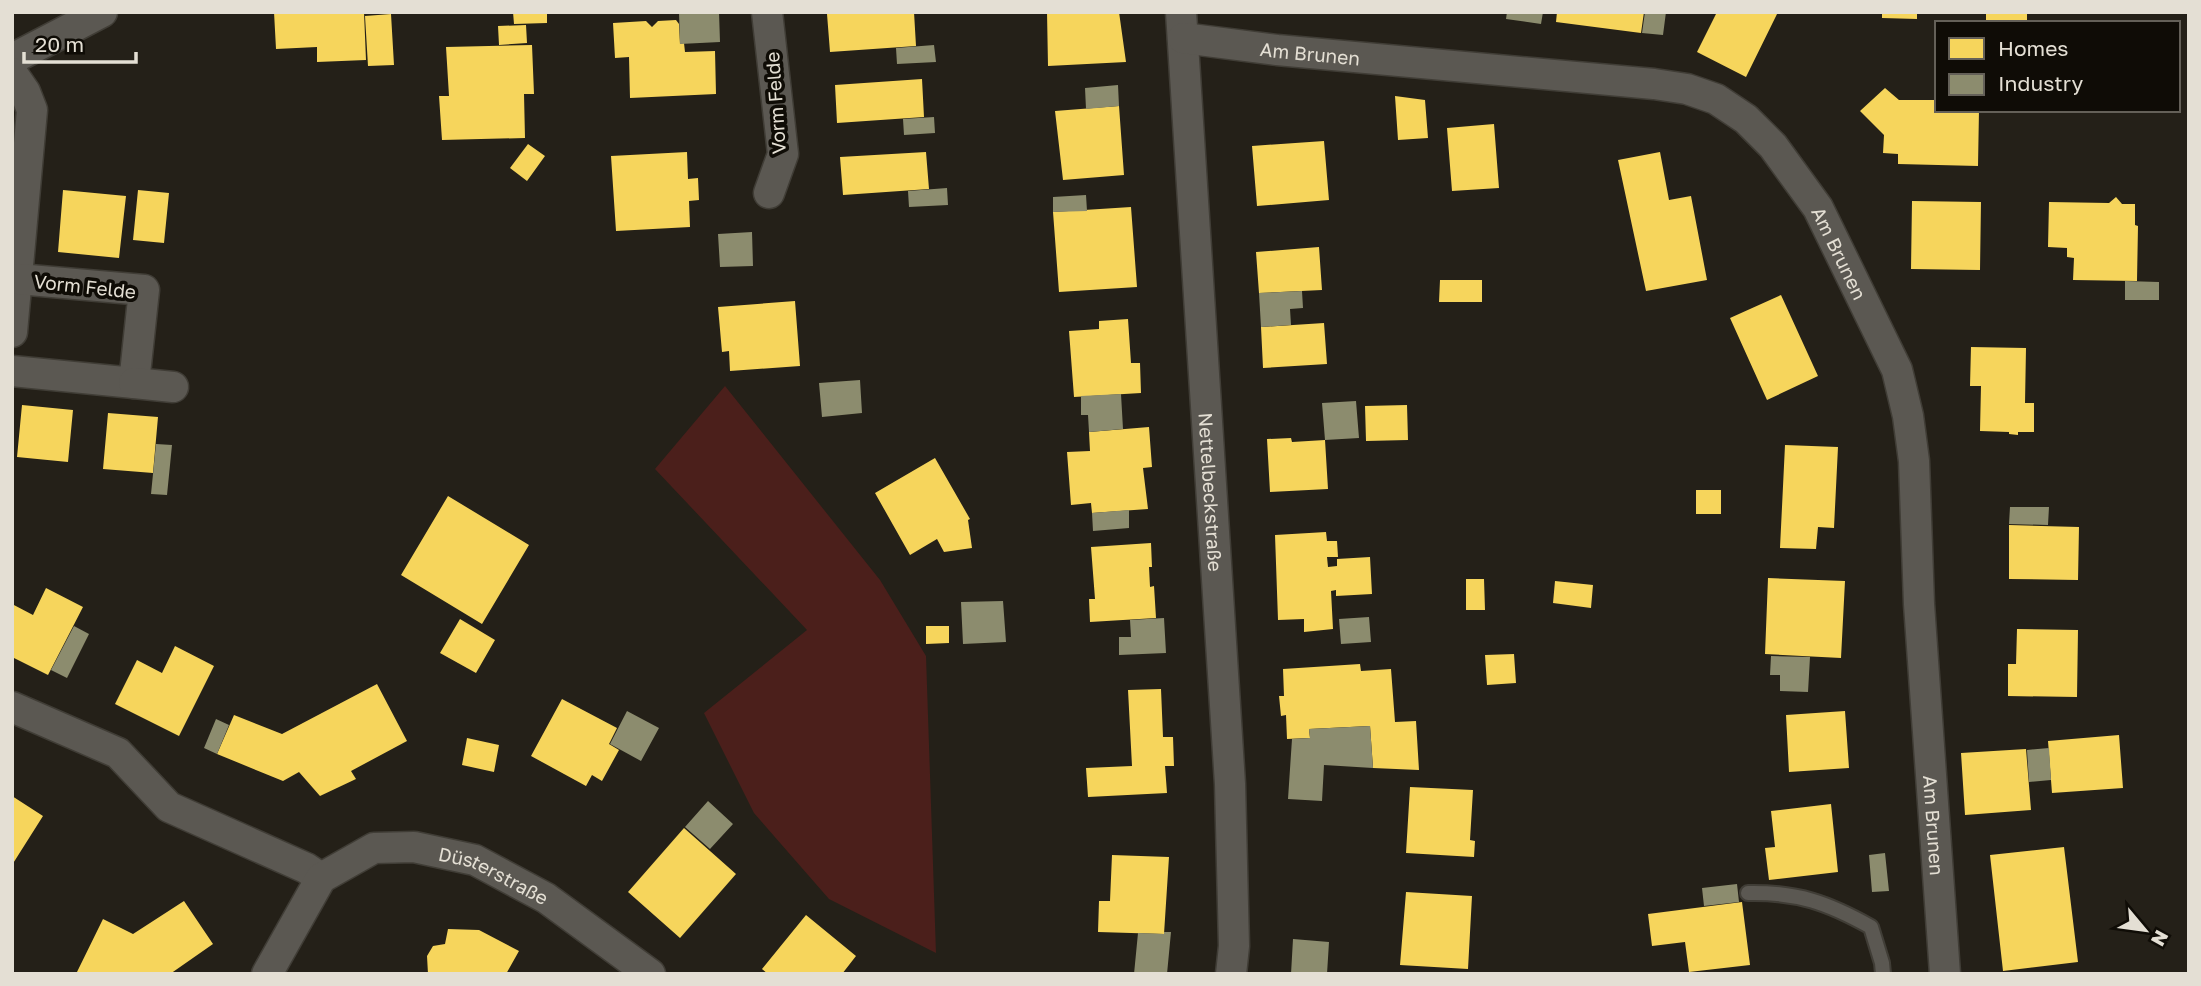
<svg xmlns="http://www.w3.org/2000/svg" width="2201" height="986" viewBox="0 0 2201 986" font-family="'Golos Text',sans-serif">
<rect width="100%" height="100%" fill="#242018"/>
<path fill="#4b1f1b" d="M725,386L880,580L926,656L936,953L829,899L754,813L704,713L807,630L655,469Z"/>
<path fill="#f6d55c" d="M274,12H364L366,60L317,62V47L276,49Z
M513,12H547V23L514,24Z
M849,12H914L916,46L830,52L827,14Z
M1047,12H1119L1126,62L1048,66Z
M1557,12H1644L1641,33L1556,22Z
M1717,12H1778L1746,77L1697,52Z
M1882,12H1917V19L1882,18Z
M1986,12H2027V23H1986Z
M391,14L394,65L368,66L365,16Z
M676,20L679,24L680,44L684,43L685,52L715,51L716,94L630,98L629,57L615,58L613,23L646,21L652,27L658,21Z
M526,25L527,43L499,45L498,26Z
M532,45L534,94H524L525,138L442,140L439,96H449L446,47Z
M922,79L924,117L837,123L835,85Z
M1885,88L1899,100H1937V110H1979L1978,166L1898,164V154L1883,153L1884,135L1860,111Z
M1395,96L1425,100L1428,138L1398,140Z
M1119,106L1124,175L1063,180L1055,111Z
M1494,124L1499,188L1452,191L1447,128Z
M1324,141L1329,200L1257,206L1252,146Z
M528,144L545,156L527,181L510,168Z
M687,152L688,179L698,178L699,200L689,201L690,227L616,231L611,156Z
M926,152L929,189L843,195L840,157Z
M1660,152L1669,200L1691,196L1707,280L1646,291L1618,160Z
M63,190L126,196L119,258L58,252Z
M138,190L169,193L164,243L133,240Z
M2116,197L2122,204H2135V225L2138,226L2137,281L2073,280L2074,258L2067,257V248L2048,247L2049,202L2109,203Z
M1912,201L1981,202L1980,270L1911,269Z
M1131,207L1137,287L1059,292L1053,212Z
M1319,247L1322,290L1259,293L1256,252Z
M1440,280H1482V302H1439Z
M1781,295L1818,376L1767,400L1730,318Z
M795,301L800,366L730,371L729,351L722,352L718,307Z
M1128,319L1131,363H1140L1141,393L1074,397L1069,331L1099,329V321Z
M1324,323L1327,364L1263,368L1261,327Z
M1971,347L2026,348L2025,403H2034V432H2018V435L2009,434V432L1980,431L1981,386H1970Z
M22,405L73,410L68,462L17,457Z
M1407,405L1408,440L1366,441L1365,406Z
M108,413L158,417L153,473L103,469Z
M1149,427L1152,467L1143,468L1148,509L1092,513L1091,503L1071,505L1067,452L1090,451L1089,432Z
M1291,438L1292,442L1325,440L1328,489L1270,492L1267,439Z
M1785,445L1838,447L1834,528L1818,527L1816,549L1780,548Z
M935,458L970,519L968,520L972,548L944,552L937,539L910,555L875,493Z
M1696,490H1721V514H1696Z
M448,496L529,545L482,624L401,575Z
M2009,525L2079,527L2078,580L2009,579Z
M1326,532L1327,541H1337L1338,557H1327L1328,567L1337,566V559L1370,557L1372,594L1336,596V590L1331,591L1333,629L1304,632V619L1278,620L1275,535Z
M1151,543L1152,567H1149L1150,587L1154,586L1156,618L1090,622L1089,599H1095L1091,547Z
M1768,578L1845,581L1841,658L1765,654Z
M1466,579H1484L1485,610H1466Z
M1555,581L1593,585L1591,608L1553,603Z
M46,588L83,607L48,675L12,657V604L33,615Z
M460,619L495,640L476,673L440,653Z
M926,626H949V643L926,644Z
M2017,629L2078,630L2077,697L2008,696V664H2016Z
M175,646L214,666L179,736L115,704L137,660L162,673Z
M1514,654L1516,683L1487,685L1485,655Z
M1360,664L1361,671L1391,669L1395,722L1416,721L1419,770L1373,768L1370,726L1309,729L1310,738L1287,739L1286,715L1281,716L1279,696H1284L1283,669Z
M377,684L407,741L351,771L356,779L320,796L299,772L283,781L217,754L234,715L282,734Z
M1161,689L1163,737H1173L1174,766H1165L1167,793L1088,797L1086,768L1132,766L1128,690Z
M562,699L617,728L609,744L619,750L602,781L592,775L586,786L531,756Z
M1845,711L1849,768L1789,772L1786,715Z
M2119,735L2123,788L2052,793L2048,741Z
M467,738L499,745L494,772L462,765Z
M2026,749L2031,810L1965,815L1961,753Z
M1410,787L1473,790L1470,840L1475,841L1474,857L1406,853Z
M12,796L43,816L12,865Z
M1831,804L1838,872L1769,880L1765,848L1775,847L1771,811Z
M684,828L736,874L680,938L628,892Z
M2064,847L2078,962L2003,971L1990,855Z
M1112,855L1169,857L1164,934L1098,932L1099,901H1110Z
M1406,892L1472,896L1468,969L1400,965Z
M184,901L213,944L170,974H76L103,919L133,934Z
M1742,902L1750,965L1689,972L1685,942L1652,946L1648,914Z
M806,915L856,956L842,974H768L762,969Z
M448,929L479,930L519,951L506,974H428L427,956L433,946L445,944Z"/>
<path fill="#8c8c6e" d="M679,12H719L720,42L680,44Z
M1507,12H1543L1541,24L1506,19Z
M1645,12H1666L1663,35L1642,33Z
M934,45L936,62L897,64L896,48Z
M1118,85L1119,106L1086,109L1085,88Z
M934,117L935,133L904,135L903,119Z
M947,188L948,205L909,207L908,191Z
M1086,195L1087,211L1053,212V197Z
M752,232L753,266L720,267L718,234Z
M2125,281L2159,282V300H2125Z
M1302,291L1303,308L1290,309L1291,325L1261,327L1259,293Z
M860,380L862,413L822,417L819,383Z
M1121,394L1123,429L1089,432L1088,415H1081V396Z
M1356,401L1359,438L1325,440L1322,403Z
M156,444L172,445L167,495L151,494Z
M2010,507H2049L2048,525L2009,524Z
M1129,510V528L1093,531L1092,513Z
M1003,601L1006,642L963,644L961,602Z
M1369,617L1371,642L1341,644L1339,619Z
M1164,618L1166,653L1119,655V637H1131L1130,620Z
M74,626L89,634L67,678L51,670Z
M1771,656L1810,657L1808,692L1780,691V675H1770Z
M627,711L659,728L641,761L610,744Z
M216,719L229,725L217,754L204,748Z
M1370,726L1373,768L1324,765L1322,801L1288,799L1292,739L1310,738L1309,729Z
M2049,748L2051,780L2029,782L2027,750Z
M708,801L733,824L710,849L685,827Z
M1885,853L1889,891L1872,892L1869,855Z
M1737,884L1739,902L1704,906L1702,888Z
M1164,932H1171L1167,974H1134L1138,933L1164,934Z
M1293,939L1329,942L1327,974H1291Z"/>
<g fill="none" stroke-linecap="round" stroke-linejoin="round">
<defs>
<path id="service" d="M1748,893C1798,892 1828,903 1871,927L1882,963L1883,974"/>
<g id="minor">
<path d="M767,12L783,154L769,193"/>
<path id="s1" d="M1181,12L1230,784L1234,946L1231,974"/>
<path id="s2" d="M1183,38L1277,50L1654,84L1687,89L1716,99L1746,119L1773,146L1818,208L1897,370L1908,416L1914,461L1919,604L1945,974"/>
<path d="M12,59L102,12"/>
<path d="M12,73L25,92L32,110L12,332"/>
<path d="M12,371L134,383L144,290L18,279"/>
<path d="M134,383L173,387"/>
<path d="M12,707L118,753L169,807L306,868L321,878"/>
<path id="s3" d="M267,974L321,878L374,848L414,847L475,860L546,898L650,974"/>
</g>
</defs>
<use href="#service" stroke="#403d36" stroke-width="18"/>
<use href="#minor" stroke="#403d36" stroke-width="33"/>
<use href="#service" stroke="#5b5852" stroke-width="14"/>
<use href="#minor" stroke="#5b5852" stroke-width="30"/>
</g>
<g text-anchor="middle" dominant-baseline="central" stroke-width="7" stroke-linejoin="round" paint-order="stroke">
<g font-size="19" fill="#e4dfd4" stroke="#0f0c06">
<text stroke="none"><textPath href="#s2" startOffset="128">Am Brunen</textPath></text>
<text transform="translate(775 103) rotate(-94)">Vorm Felde</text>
<text stroke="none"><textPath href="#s2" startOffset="738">Am Brunen</textPath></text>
<text transform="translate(85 286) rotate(6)">Vorm Felde</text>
<text stroke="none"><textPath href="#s1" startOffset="481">Nettelbeckstraße</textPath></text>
<text stroke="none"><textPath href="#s2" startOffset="1326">Am Brunen</textPath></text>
<text stroke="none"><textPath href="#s3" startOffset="296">Düsterstraße</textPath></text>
</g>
</g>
<rect width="2201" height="986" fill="none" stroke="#e4dfd4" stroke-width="28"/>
<rect x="1935" y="21" width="245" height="91" fill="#0f0c06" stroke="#646058" stroke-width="2"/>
<rect x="1949" y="38" width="35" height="21" fill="#f6d55c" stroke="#646058" stroke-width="2"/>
<text x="1998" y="56" font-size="21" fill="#e4dfd4">Homes</text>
<rect x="1949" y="74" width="35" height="21" fill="#8c8c6e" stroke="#646058" stroke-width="2"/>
<text x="1998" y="91" font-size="21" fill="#e4dfd4">Industry</text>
<g transform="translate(2145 930) rotate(119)" stroke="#0f0c06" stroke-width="5" paint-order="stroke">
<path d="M0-5L12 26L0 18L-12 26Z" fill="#e4dfd4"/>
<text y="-10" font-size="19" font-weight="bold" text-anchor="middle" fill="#e4dfd4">N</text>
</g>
<path d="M24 52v10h112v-10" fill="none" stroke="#e4dfd4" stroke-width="3.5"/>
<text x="35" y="52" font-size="21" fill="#e4dfd4" stroke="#0f0c06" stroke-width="5" paint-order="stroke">20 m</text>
</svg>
